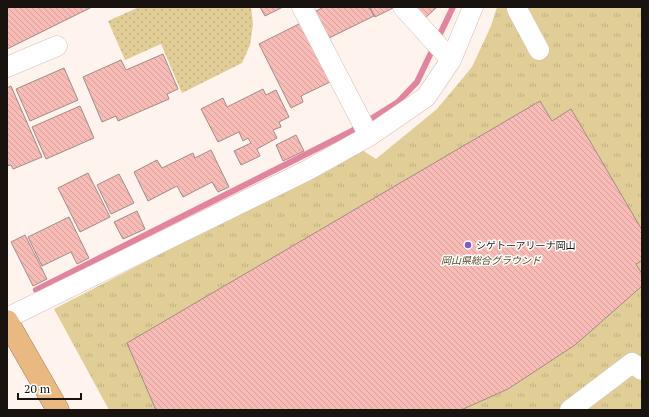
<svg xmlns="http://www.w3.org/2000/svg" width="649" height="417" viewBox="0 0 649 417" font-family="'PT Serif','Noto Sans JP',serif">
<defs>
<pattern id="grass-dots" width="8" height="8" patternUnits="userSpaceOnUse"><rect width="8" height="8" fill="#e0ce96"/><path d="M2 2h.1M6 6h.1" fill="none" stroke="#c0b080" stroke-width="1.8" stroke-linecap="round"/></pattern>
<pattern id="park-tufts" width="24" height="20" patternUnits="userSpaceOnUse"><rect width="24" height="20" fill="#e0ce96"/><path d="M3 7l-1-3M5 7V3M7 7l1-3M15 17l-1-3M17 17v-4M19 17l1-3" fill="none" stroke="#c0b080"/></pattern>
<pattern id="building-back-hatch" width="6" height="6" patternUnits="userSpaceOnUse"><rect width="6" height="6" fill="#f9bbb5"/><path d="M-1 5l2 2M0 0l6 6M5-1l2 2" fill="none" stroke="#d5a09b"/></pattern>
</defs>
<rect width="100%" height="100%" fill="#fef3ed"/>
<path fill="url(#grass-dots)" d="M139,7H251L253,24L250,45L242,63L182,93L161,44L125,60L108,21Z"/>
<path fill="url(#park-tufts)" d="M497,7H642V410H109L54,309L362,150L376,159L437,109L472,67L491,26Z"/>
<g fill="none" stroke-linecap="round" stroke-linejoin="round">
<path stroke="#e3839d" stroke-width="6" d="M36,290L350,132L398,102L417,82L453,7"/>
</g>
<path fill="url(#building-back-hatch)" stroke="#a08c8a" d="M7,7H92L7,49Z
M260,7H283L265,16Z
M324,7H369L374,16L327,39L314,12Z
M370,7H392L393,8L375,17Z
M411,7H437L423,20Z
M301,23L330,82L301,96L303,102L291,108L259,44Z
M163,54L178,89L167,94L169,99L118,121L116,116L102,122L83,77L121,60L126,70Z
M64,68L78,100L30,121L16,89Z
M11,86L42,157L13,169L11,165L7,166V88Z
M263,89L266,95L276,90L289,117L279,122L281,127L273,130L277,138L257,149L260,156L241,165L234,151L251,143L248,138L243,141L239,132L218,142L201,109L223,98L227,107Z
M540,101L552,121L571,109L642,230V261L636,264L642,274V286L575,345L508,389L461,410H156L127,343Z
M80,106L94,138L46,159L32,127Z
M296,135L304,151L283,161L276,145Z
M211,150L229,187L218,192L212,182L183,197L177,186L148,201L134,172L157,160L162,168L193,153L195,158Z
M88,173L110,217L80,232L58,188Z
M119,174L134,203L111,214L97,185Z
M137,211L145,229L123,239L114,222Z
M69,217L89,258L77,264L71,252L42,266L28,237Z
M25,235L47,279L33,286L11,242Z"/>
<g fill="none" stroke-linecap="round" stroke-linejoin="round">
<defs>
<path id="minor" d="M302,7L369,136
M403,7L451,60
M517,7V9L539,50
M7,67L57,46
M7,318L308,170L369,136L426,97L451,60L473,7
M570,410L632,363L642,370"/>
<path id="highway" d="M7,321L58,410"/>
</defs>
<use href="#minor" stroke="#d3c1b8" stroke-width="21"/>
<use href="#highway" stroke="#a17f59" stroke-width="23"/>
<use href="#minor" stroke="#fff" stroke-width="20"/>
<use href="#highway" stroke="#eab981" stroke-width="22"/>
</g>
<circle fill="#8158d1" stroke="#fff" stroke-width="1.5" cx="468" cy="245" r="4"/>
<g text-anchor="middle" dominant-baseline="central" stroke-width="3" stroke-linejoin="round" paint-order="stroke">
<g font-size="10" fill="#191310" stroke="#fff" text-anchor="start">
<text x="476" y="245">シゲトーアリーナ岡山</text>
</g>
<g font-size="10" font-style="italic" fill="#554820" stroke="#fff">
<text x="491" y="260">岡山県総合グラウンド</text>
</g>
</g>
<rect width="649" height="417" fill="none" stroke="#191310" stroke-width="16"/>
<path d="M18 393v6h63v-6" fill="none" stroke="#191310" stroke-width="2"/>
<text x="24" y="393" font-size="12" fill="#191310" stroke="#ffffff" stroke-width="3" paint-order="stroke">20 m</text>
</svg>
